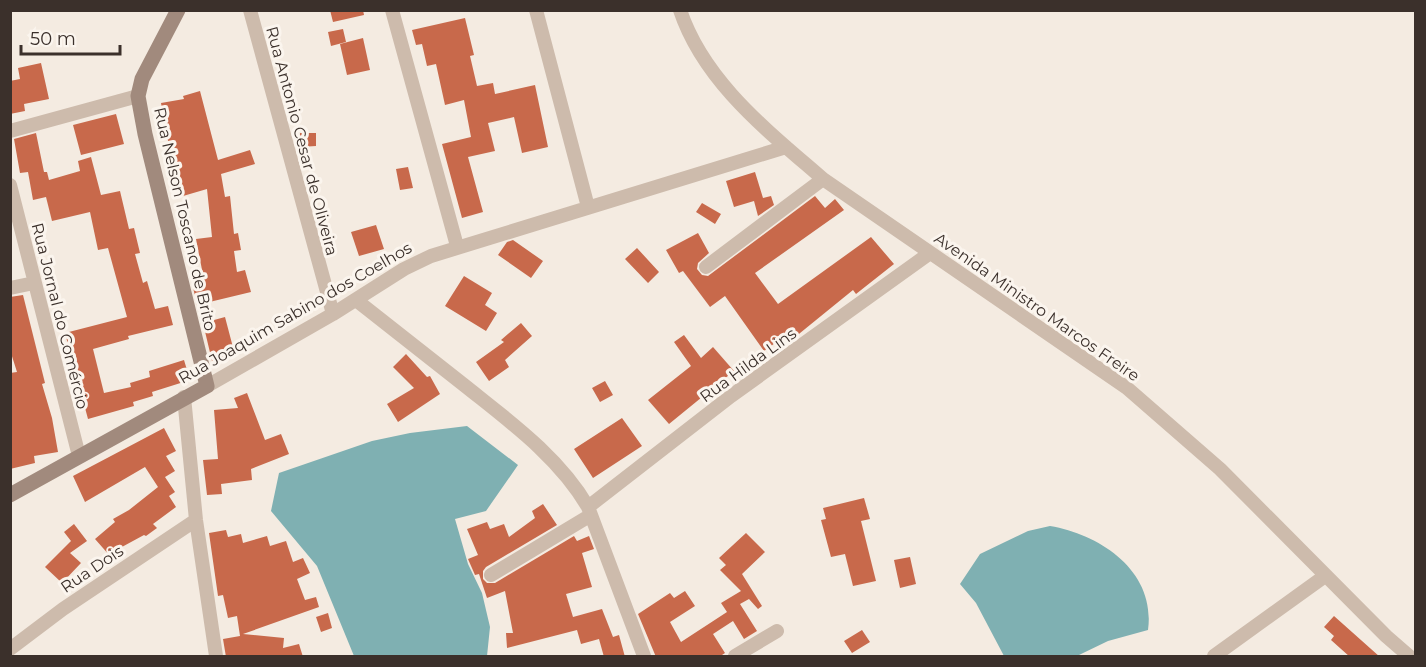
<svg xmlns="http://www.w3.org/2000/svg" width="1426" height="667" viewBox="0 0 1426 667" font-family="Montserrat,sans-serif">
<rect width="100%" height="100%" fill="#f4ebe1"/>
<path fill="#7fb0b2" d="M467,426L518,465L486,511L455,519L468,564L482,593L490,627L487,656H354L317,566L271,511L279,473L372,441L410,433Z
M1050,526C1102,535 1156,572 1148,630L1108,641L1079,655L1004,656L976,603L960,584L980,554L1028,531Z"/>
<path fill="#c8694b" d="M330,10H363L364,15L333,22Z
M465,18L474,55L470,56L477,86L493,83L495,94L535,85L548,147L522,153L514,117L488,123L495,151L468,157L483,212L462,218L442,144L471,137L464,100L445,105L436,64L427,66L422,44L416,45L412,30Z
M343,29L346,42L331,46L328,32Z
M363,38L370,70L347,75L340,44Z
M41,63L49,99L24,104L25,111L10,114V81L20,79L18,68Z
M200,91L218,160L250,150L255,164L221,174L225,197L230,196L234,234L238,233L241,250L234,251L237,272L245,270L251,292L197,305L192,283L204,280L196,239L212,237L207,189L183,196L167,137L161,103L184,99L183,96Z
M116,114L124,144L81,155L73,125Z
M36,133L44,172H47L49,180L80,171L78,161L91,157L101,195L120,191L129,229L134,228L140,253L135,254L143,283L147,281L155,309L168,306L173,325L128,336L129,339L93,349L104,393L131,387L130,383L150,377L149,371L184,360L190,380L152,392L153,396L133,402L134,406L88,419L65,333L127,317L108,248L98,250L90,212L52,221L46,197L33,200L28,172L20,173L14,139Z
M300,133H316V146L300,147Z
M408,167L413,188L400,190L396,169Z
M755,172L763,198L771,196L774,205L758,216L754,201L734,207L726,181Z
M815,196L825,208L835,199L844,210L755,273L778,304L871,237L894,264L856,294L853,290L789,342L785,336L764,351L725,296L710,307L683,271L679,273L666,250L698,233L709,253L698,263L697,269L702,275L708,276Z
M702,203L721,214L715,224L696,212Z
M376,225L384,249L359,256L351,232Z
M513,240L543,261L531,278L498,255L507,242Z
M637,248L659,272L648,283L625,259Z
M464,276L492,293L485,305L497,313L486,331L445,306Z
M23,295L45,383L42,384L52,418L58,452L34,456L35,463L10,469V373L17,372L10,350V297Z
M225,317L235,355L212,361L203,323Z
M521,323L532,336L505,360L509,367L489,381L476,362L504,342L501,340Z
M684,335L701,358L713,347L734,371L669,424L648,400L691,366L674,342Z
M406,354L427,377L430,376L440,394L398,422L387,404L414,388L393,367Z
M605,381L613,395L600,402L592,388Z
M247,393L265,440L281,434L289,454L251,469L252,480L221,484L222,494L207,495L203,460L218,459L214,410L238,408L234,398Z
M622,418L642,446L593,478L574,449Z
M164,428L176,451L166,456L175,471L165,477L175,492L169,496L176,507L153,524L157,528L146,536L144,535L120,548L110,556L95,539L115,522L113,519L129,510L158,487L145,467L85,502L73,476Z
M864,498L870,519L861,521L876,581L853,586L845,554L831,557L821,520L826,519L823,508Z
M543,504L557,525L486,567L483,571V579L487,583H495L574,536L577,541L589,536L594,549L582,553L592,587L566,594L573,617L602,609L613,637L619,635L625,657H604L599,639L581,644L577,630L507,648L506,633H513L505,591L487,598L479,574L475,575L468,559L478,555L467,529L487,522L490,529L504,524L509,537L535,518L532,511Z
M74,524L87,541L70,553L81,563L62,583L45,567L71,541L64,532Z
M226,530L228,537L241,534L243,543L267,536L270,546L286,541L293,562L303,558L310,573L297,579L305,600L316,597L319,607L243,634L284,638L283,648L299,644L303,657H226L223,639L240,636L237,616L228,618L223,595L218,596L209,533Z
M746,533L765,552L742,574L762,606L758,609L749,599L740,604L757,631L744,639L733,621L713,634L725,653L719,657H656L638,614L670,593L674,598L685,591L695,606L670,622L681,642L727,612L721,603L741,591L720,570L726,565L719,558Z
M910,557L916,584L900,588L894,560Z
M328,613L332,628L321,632L316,617Z
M1334,616L1380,657H1350L1331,640L1334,636L1324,627Z
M862,630L870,642L852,653L844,641Z"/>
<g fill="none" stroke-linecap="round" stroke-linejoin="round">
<path stroke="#cdbbac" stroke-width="14" d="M250,10L333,314
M392,10L457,246
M536,10L588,207
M680,10C704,82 768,131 823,179L1127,388L1220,469L1386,636L1409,656
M10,131L138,96
M10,185L79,456
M706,267L823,179
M10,288L34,283
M356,300C392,328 428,357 464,385C509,421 559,457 588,507L644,656
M207,386L333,314L404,269L431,256L786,147
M184,397L196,520L216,656
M588,507L731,396L930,253
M491,575L591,515
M10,649L63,609L196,520
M735,656L777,631
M1214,656L1325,576"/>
<path stroke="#a18a7d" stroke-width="15" d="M10,495L207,386L145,134L138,96L142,79L178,10"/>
</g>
<g text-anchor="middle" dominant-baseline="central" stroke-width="6" stroke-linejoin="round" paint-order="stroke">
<g font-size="16" fill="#3b302b" stroke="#fbf5ee">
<text transform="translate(302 141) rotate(75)">Rua Antonio Cesar de Oliveira</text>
<text transform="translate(185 219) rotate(77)">Rua Nelson Toscano de Brito</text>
<text transform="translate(1037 307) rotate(35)">Avenida Ministro Marcos Freire</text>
<text transform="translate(295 313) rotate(-30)">Rua Joaquim Sabino dos Coelhos</text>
<text transform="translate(60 316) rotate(76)">Rua Jornal do Comércio</text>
<text transform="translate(748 365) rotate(-36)">Rua Hilda Lins</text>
<text transform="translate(92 569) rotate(-34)">Rua Dois</text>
</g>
</g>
<rect width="1426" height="667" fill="none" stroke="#3b302b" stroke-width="24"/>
<path d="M21 45v9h99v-9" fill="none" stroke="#3b302b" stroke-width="3"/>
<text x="30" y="45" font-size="18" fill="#3b302b" stroke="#fbf5ee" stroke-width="4.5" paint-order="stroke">50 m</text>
</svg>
